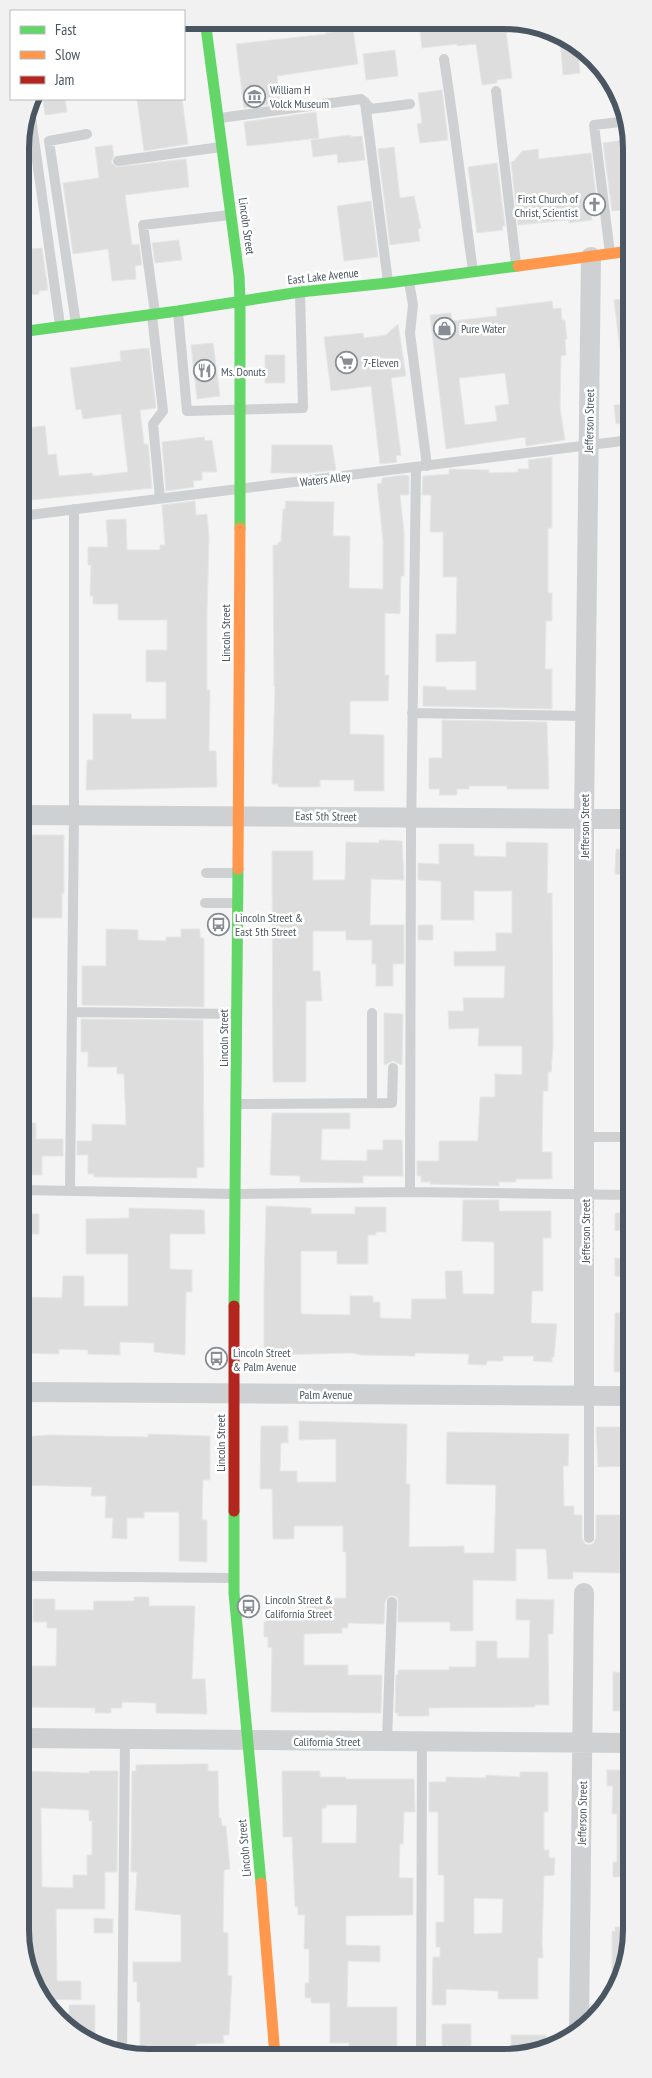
<svg xmlns="http://www.w3.org/2000/svg" width="652" height="2078" viewBox="0 0 652 2078" font-family="'PT Sans Narrow',sans-serif">
<rect width="100%" height="100%" fill="#f4f4f4"/>
<path fill="#ddddde" stroke="#e5e6e7" fill-rule="evenodd" d="M419,22H505L512,78L497,80V83L482,85L476,44L457,46V44L422,48Z
M353,29L358,64L277,76L280,103L244,108L236,44L326,34V33Z
M560,39L578,48L580,73L563,75Z
M395,50L398,76L366,80L363,54Z
M442,90L448,140L420,143L417,124L422,123L418,93Z
M43,99H65L67,112L45,115Z
M137,99H182L188,144L144,151Z
M316,112L319,138L247,146L244,122Z
M351,135V137L362,136L365,160L338,163L337,154L313,157L311,140Z
M630,139V209L612,211L603,143Z
M112,145L114,156L111,162L116,167L186,159L189,187L125,195L132,245L139,244L142,265L135,266L136,279L112,281L108,249L73,254L63,183L99,178L95,147Z
M394,147L400,198L414,196L421,228L418,229L420,241L390,245L378,149Z
M538,149L539,159L591,153L598,213L591,214L592,220L569,223L568,220L518,225L511,162L514,161L522,151Z
M497,163L505,226L502,227L503,230L477,233L468,167Z
M371,201L378,257L344,261L337,206Z
M179,240L182,260L155,263L152,243Z
M42,248L48,290L39,291V294L21,296L20,250Z
M630,298V349L620,350L614,300Z
M552,301L553,309L561,308L562,320H565L567,339H565L566,355L561,356L560,408L565,440L526,446L525,437L446,449L430,315L451,313L452,321L497,316L496,308ZM505,373L509,404L495,406L497,421L465,425L459,378Z
M398,324L406,376L391,378L401,455L396,456L397,462L380,464L371,386L331,391L324,337L363,333L364,338L386,335Z
M213,343L220,396L197,399L191,345Z
M149,348L156,408L140,410L144,444H148L152,488L21,501V445L28,444L26,428L45,426L48,455L56,454L59,476L92,473L93,476L128,472L121,414L83,419L81,409L76,410L70,368L121,361L120,351Z
M265,355H285V383H265Z
M630,404V422L616,424L614,405Z
M204,437L205,441L212,440L217,472H202V480L193,481L194,487L166,491L162,442Z
M272,445H332L336,470L309,473H271Z
M552,457V528H548V593H552V621H546L545,669H552V709L423,706V686L446,687V690H476V661L436,662V634H456L457,577H443V532H430L431,495H422L423,476L449,474V470L450,469L489,470V473L518,472V469H529L528,460Z
M403,475L409,476V495H400L404,532V576H401L400,614L385,613V675H389L388,701H350V734L384,735V791H354V780H320V787H278V784H272L275,686H274L273,545H278V542H281L283,509H285L286,501L334,502L333,536H350L349,588L383,589V540L377,484L382,483V478Z
M195,501L196,515L207,514L209,538L207,611V690H210L209,751H216L217,787L86,790L87,760H93V714H131L132,719H166V682H146V650H167V620H118V604H93V596H90L91,565H88V547H108L106,520L126,519L127,550H160V545H165L162,505Z
M442,720L547,722L549,789H507V786H469V789H457V795H439L440,789H429V758H442Z
M32,835H64V893H62V918H21V840H32Z
M379,840L402,841L404,880L371,879L370,925H404V964H393V986H376V964H372V940H346V931H313V971H320L322,1001H306V1082H273L272,851H313V880H345L346,842L379,843Z
M506,842L548,843L547,893H552L553,1045L551,1072H548V1091H543L542,1152H552V1179H516V1182H499V1186L430,1184L431,1182H421V1176H417V1161H439V1141H478L480,1097H495V1074L522,1075V1046H478L479,1028L449,1029L448,1011H464L463,998H504L505,966H454V952L496,951V933H512V891H474V920H441V881L418,880V863L439,864V844H474V856L506,857Z
M616,849L630,850V875L615,874Z
M418,925H433V940H418Z
M106,929L138,930V940L166,941V937H181V929H200V938H204V1007L82,1005V966H106Z
M384,1013L403,1014L402,1065L393,1061L384,1065Z
M81,1019L203,1020L204,1167L197,1168V1178L94,1177V1174H88V1155H77V1141H92V1124L126,1125L124,1074H117V1067H88V1052H81Z
M272,1113H350V1129H322L321,1160L367,1161V1150H383V1140H402L403,1176H363V1183L300,1182V1176L270,1175Z
M21,1123H36V1139H63V1156H42V1175H21Z
M463,1200H499V1211H551V1238H543V1291H532L531,1323L557,1324L554,1357H552V1362L533,1361L534,1356H503V1361H487L486,1365L468,1364L469,1354L415,1353V1356L361,1355L353,1353L267,1355V1348H264V1287L266,1206L311,1208V1214H355V1207H386V1232H376V1235H368V1264H337V1251H301V1314L350,1315V1296H373V1302H380V1318L411,1319L412,1299H446L445,1271H462L463,1294H494V1242L462,1241Z
M129,1208L204,1210L205,1234H170V1269L192,1270V1292H186L185,1355L154,1352V1343L120,1342V1355L88,1354V1350L59,1349V1354L22,1353V1297L62,1298L63,1276H84V1306H128V1254H86V1219L129,1218Z
M615,1213H631V1232L615,1230Z
M23,1214H39V1234H22V1216Z
M615,1258L631,1259V1277L615,1276Z
M615,1313H631V1372H614Z
M299,1421L407,1424L406,1484H410L409,1547L464,1546V1553H494L496,1485L446,1484L447,1432L569,1434L568,1466H563L564,1506H574V1515H582V1538L585,1544L589,1545L593,1544L596,1538V1515H621L620,1573L573,1572V1579H548L546,1549H516V1581L473,1580V1631H450V1622H398V1599L395,1596H389L385,1602L384,1624L348,1623V1628H342V1633L304,1634V1665H348V1675H382L381,1713L271,1712L272,1647L268,1648V1637H264V1622H267L266,1613L307,1611V1599L346,1598V1552H343V1526H294V1539H273L272,1489H260L261,1426H288V1443H281L280,1471H297V1482H336V1439L299,1440Z
M596,1427H631V1466L598,1467Z
M148,1434L210,1436V1480H203L202,1520H207V1562L179,1561V1512H144V1518H127V1539L112,1538L113,1518H105L106,1496H91L92,1487L22,1485V1437L49,1435L148,1437Z
M134,1597H149V1606H195L192,1679H205L207,1714L156,1713V1703L122,1702V1708H111V1713H95V1708L22,1707V1666H56L57,1628H47V1622H33V1599H55V1610H93L94,1601H134Z
M516,1599L554,1600L553,1634H548L549,1705H535V1707L429,1708V1716H398V1713H395L396,1675H398V1670H449V1667H474L476,1666V1641H497V1658H529L530,1620H516Z
M613,1672L631,1673V1711H613Z
M193,1764H208V1771H218L219,1818H221L222,1826H226L230,1869L224,1870L223,1932L228,1933V1976H232L229,2035H223L224,2043L196,2044V2056H140V2002H137V1982H133V1962H181V1915L135,1910L137,1872H131L132,1771H136V1765Z
M607,1770H632V1877H613V1862H617V1814H612L613,1786H607Z
M22,1771L89,1773V1771H118L117,1872H105V1909H56L57,1981H81V2000L46,1999L22,1955V1892H26V1862H22L25,1801H22ZM41,1808L89,1810V1821H92V1855H87V1875H73V1888L42,1887Z
M282,1771H320V1777H346V1779H414L415,1812H404L403,1844H400L399,1878H413V1915L346,1916V1945L380,1946V1962L348,1961L347,2007H397V2056H349V2043H330V2003H311V1998H305V1983H309V1949H304L305,1915H298V1907H295L292,1837H283ZM326,1805H357L356,1843H322V1808H326Z
M520,1772H548V1812H544V1850H549V1858H555L554,1875L544,1876L542,1943L543,1958H538V1999H498V1991L446,1989V2005H432L433,1957H440V1947H436V1922H444V1875H438V1812H429V1782H446V1777L486,1778V1775L520,1777ZM474,1898L503,1899L502,1933L474,1934Z
M94,1918L113,1919V1933H94Z
M615,1927H632V1938L622,1979L612,1996V1931L615,1932Z
M69,2005H95V2041L69,2027Z
M442,2024H471V2056H442Z
M511,2035H546V2049L529,2056H511Z"/>
<g fill="none" stroke-linecap="round" stroke-linejoin="round">
<path stroke="#ced0d2" stroke-width="10" d="M444,59C455,129 463,200 473,271
M496,91L516,264
M365,102L388,282
M29,103L60,325
M220,118L361,99L371,109L410,104
M118,161L221,147
M610,253L594,125L629,121
M409,282L413,305L410,333L427,466
M178,312L187,411L303,408L300,293
M155,313L143,225L230,215
M152,316L163,411L153,424L160,498
M76,324L49,141L87,134
M21,516L630,440
M412,713L585,716
M206,873H237
M205,903H236
M72,1012L236,1014
M372,1103V1013
M238,1104L392,1103L393,1068
M585,1137H631
M21,1190L235,1194L410,1192L631,1195
M70,1190L74,815V509
M410,1192L411,835L416,467
M589,1538V1395
M22,1576L233,1578
M387,1741L392,1602
M122,2055L125,1740
M421,2056L422,1741"/>
<path stroke="#ced0d2" stroke-width="20" d="M21,815L630,819
M22,1392L631,1396
M584,1395V818L591,257
M22,1738L632,1743
M579,2032L584,1593"/>
<path stroke="#63d668" stroke-width="11" d="M205,20L239,276L240,301
M20,332L178,311L300,292L388,283L518,266
M240,528V301
M234,1306L238,869
M234,1511V1593L261,1883"/>
<path stroke="#ff974d" stroke-width="11" d="M518,266L630,251
M238,869L240,528
M261,1883L275,2056"/>
<path stroke="#b3261e" stroke-width="11" d="M234,1511V1306"/>
</g>
<defs>
<symbol id="museum-ring" viewBox="-11 -11 22 22"><circle r="9.5" fill="#fff" stroke="#868d94" stroke-width="1.5"/><path d="M0-6L6-3V-2H-6V-3ZM-5-1h2V3h-2ZM-1-1h2V3h-2ZM3-1h2V3H3ZM-6 4H6V6H-6Z" fill="#868d94"/></symbol>
<symbol id="church-ring" viewBox="-11 -11 22 22"><circle r="9.5" fill="#fff" stroke="#868d94" stroke-width="1.5"/><path d="M-1.2-6h2.4v3.5h3.3v2.4h-3.3V6h-2.4V-.1h-3.3v-2.4h3.3Z" fill="#868d94"/></symbol>
<symbol id="shop-ring" viewBox="-11 -11 22 22"><circle r="9.5" fill="#fff" stroke="#868d94" stroke-width="1.5"/><path d="M-5-2.5h2.3a2.7 3.5 0 0 1 5.4 0H5L5.5 6h-11ZM-1.5-2.5h3a1.5 2.3 0 0 0-3 0Z" fill="#868d94"/></symbol>
<symbol id="supermarket-ring" viewBox="-11 -11 22 22"><circle r="9.5" fill="#fff" stroke="#868d94" stroke-width="1.5"/><path d="M-6-5.5h2.5l.6 2H6L4.5 2H-2.5L-4.4-4H-6ZM-1.5 3.2a1.3 1.3 0 1 0 .1 0ZM3 3.2a1.3 1.3 0 1 0 .1 0Z" fill="#868d94"/></symbol>
<symbol id="restaurant-ring" viewBox="-11 -11 22 22"><circle r="9.5" fill="#fff" stroke="#868d94" stroke-width="1.5"/><path d="M-5-6h1v4h1v-4h1v4h1v-4h1v5L-1.5 .5V6h-2V.5L-5-1ZM5-6V6H3V1.5H1.5Q1.5-4 5-6Z" fill="#868d94"/></symbol>
<symbol id="bus-ring" viewBox="-11 -11 22 22"><circle r="9.5" fill="#fff" stroke="#868d94" stroke-width="1.5"/><path d="M-5-6H5V4H4V6H2V4H-2V6H-4V4H-5ZM-3.5-4V0h7V-4ZM-3.5 1.2v1.5H-2V1.2ZM2 1.2v1.5H3.5V1.2Z" fill="#868d94"/></symbol>
</defs>
<g fill-rule="evenodd">
<use href="#museum-ring" x="242" y="84" width="25" height="25"/>
<use href="#church-ring" x="582" y="192" width="25" height="25"/>
<use href="#shop-ring" x="432" y="316" width="25" height="25"/>
<use href="#supermarket-ring" x="334" y="350" width="25" height="25"/>
<use href="#restaurant-ring" x="192" y="358" width="25" height="25"/>
<use href="#bus-ring" x="206" y="912" width="25" height="25"/>
<use href="#bus-ring" x="204" y="1346" width="25" height="25"/>
<use href="#bus-ring" x="236" y="1594" width="25" height="25"/>
</g>
<g text-anchor="middle" dominant-baseline="central" stroke-width="5" stroke-linejoin="round" paint-order="stroke">
<g font-size="12" fill="#4a5661" stroke="#fff" text-anchor="start">
<text x="270" y="89">William H<tspan x="270" dy="14">Volck Museum</tspan></text>
<text x="578" y="198" text-anchor="end">First Church of<tspan x="578" dy="14">Christ, Scientist</tspan></text>
<text x="461" y="328">Pure Water</text>
<text x="363" y="362">7-Eleven</text>
<text x="221" y="371">Ms. Donuts</text>
<text x="235" y="917">Lincoln Street &amp;<tspan x="235" dy="14">East 5th Street</tspan></text>
<text x="233" y="1352">Lincoln Street<tspan x="233" dy="14">&amp; Palm Avenue</tspan></text>
<text x="265" y="1599">Lincoln Street &amp;<tspan x="265" dy="14">California Street</tspan></text>
</g>
<g font-size="12" fill="#4a5661" stroke="#fff">
<text transform="translate(247 226) rotate(82)">Lincoln Street</text>
<text transform="translate(323 276) rotate(-6)">East Lake Avenue</text>
<text transform="translate(589 421) rotate(-89)">Jefferson Street</text>
<text transform="translate(325 479) rotate(-7)">Waters Alley</text>
<text transform="translate(225 633) rotate(-90)">Lincoln Street</text>
<text transform="translate(326 816) rotate(1)">East 5th Street</text>
<text transform="translate(584 826) rotate(-90)">Jefferson Street</text>
<text transform="translate(223 1038) rotate(-90)">Lincoln Street</text>
<text transform="translate(585 1231) rotate(-90)">Jefferson Street</text>
<text x="326" y="1394">Palm Avenue</text>
<text transform="translate(220 1443) rotate(-90)">Lincoln Street</text>
<text x="327" y="1741">California Street</text>
<text transform="translate(582 1813) rotate(-89)">Jefferson Street</text>
<text transform="translate(244 1848) rotate(-95)">Lincoln Street</text>
</g>
</g>
<path d="M0 0H652V2078H0ZM148 29H504A119 119 0 0 1 623 148V1930A119 119 0 0 1 504 2049H148A119 119 0 0 1 29 1930V148A119 119 0 0 1 148 29Z" fill="#f1f1f2" fill-rule="evenodd"/>
<path fill="none" stroke="#4a5661" stroke-width="6" d="M148 29H504A119 119 0 0 1 623 148V1930A119 119 0 0 1 504 2049H148A119 119 0 0 1 29 1930V148A119 119 0 0 1 148 29Z"/>
<rect x="10" y="10" width="175" height="90" fill="#ffffff" stroke="#b7bbc0"/>
<rect x="20" y="26" width="25" height="8" fill="#63d668" stroke="#b7bbc0"/>
<text x="55" y="35" font-size="15" fill="#4a5661">Fast</text>
<rect x="20" y="51" width="25" height="8" fill="#ff974d" stroke="#b7bbc0"/>
<text x="55" y="60" font-size="15" fill="#4a5661">Slow</text>
<rect x="20" y="76" width="25" height="8" fill="#b3261e" stroke="#b7bbc0"/>
<text x="55" y="85" font-size="15" fill="#4a5661">Jam</text>
</svg>
